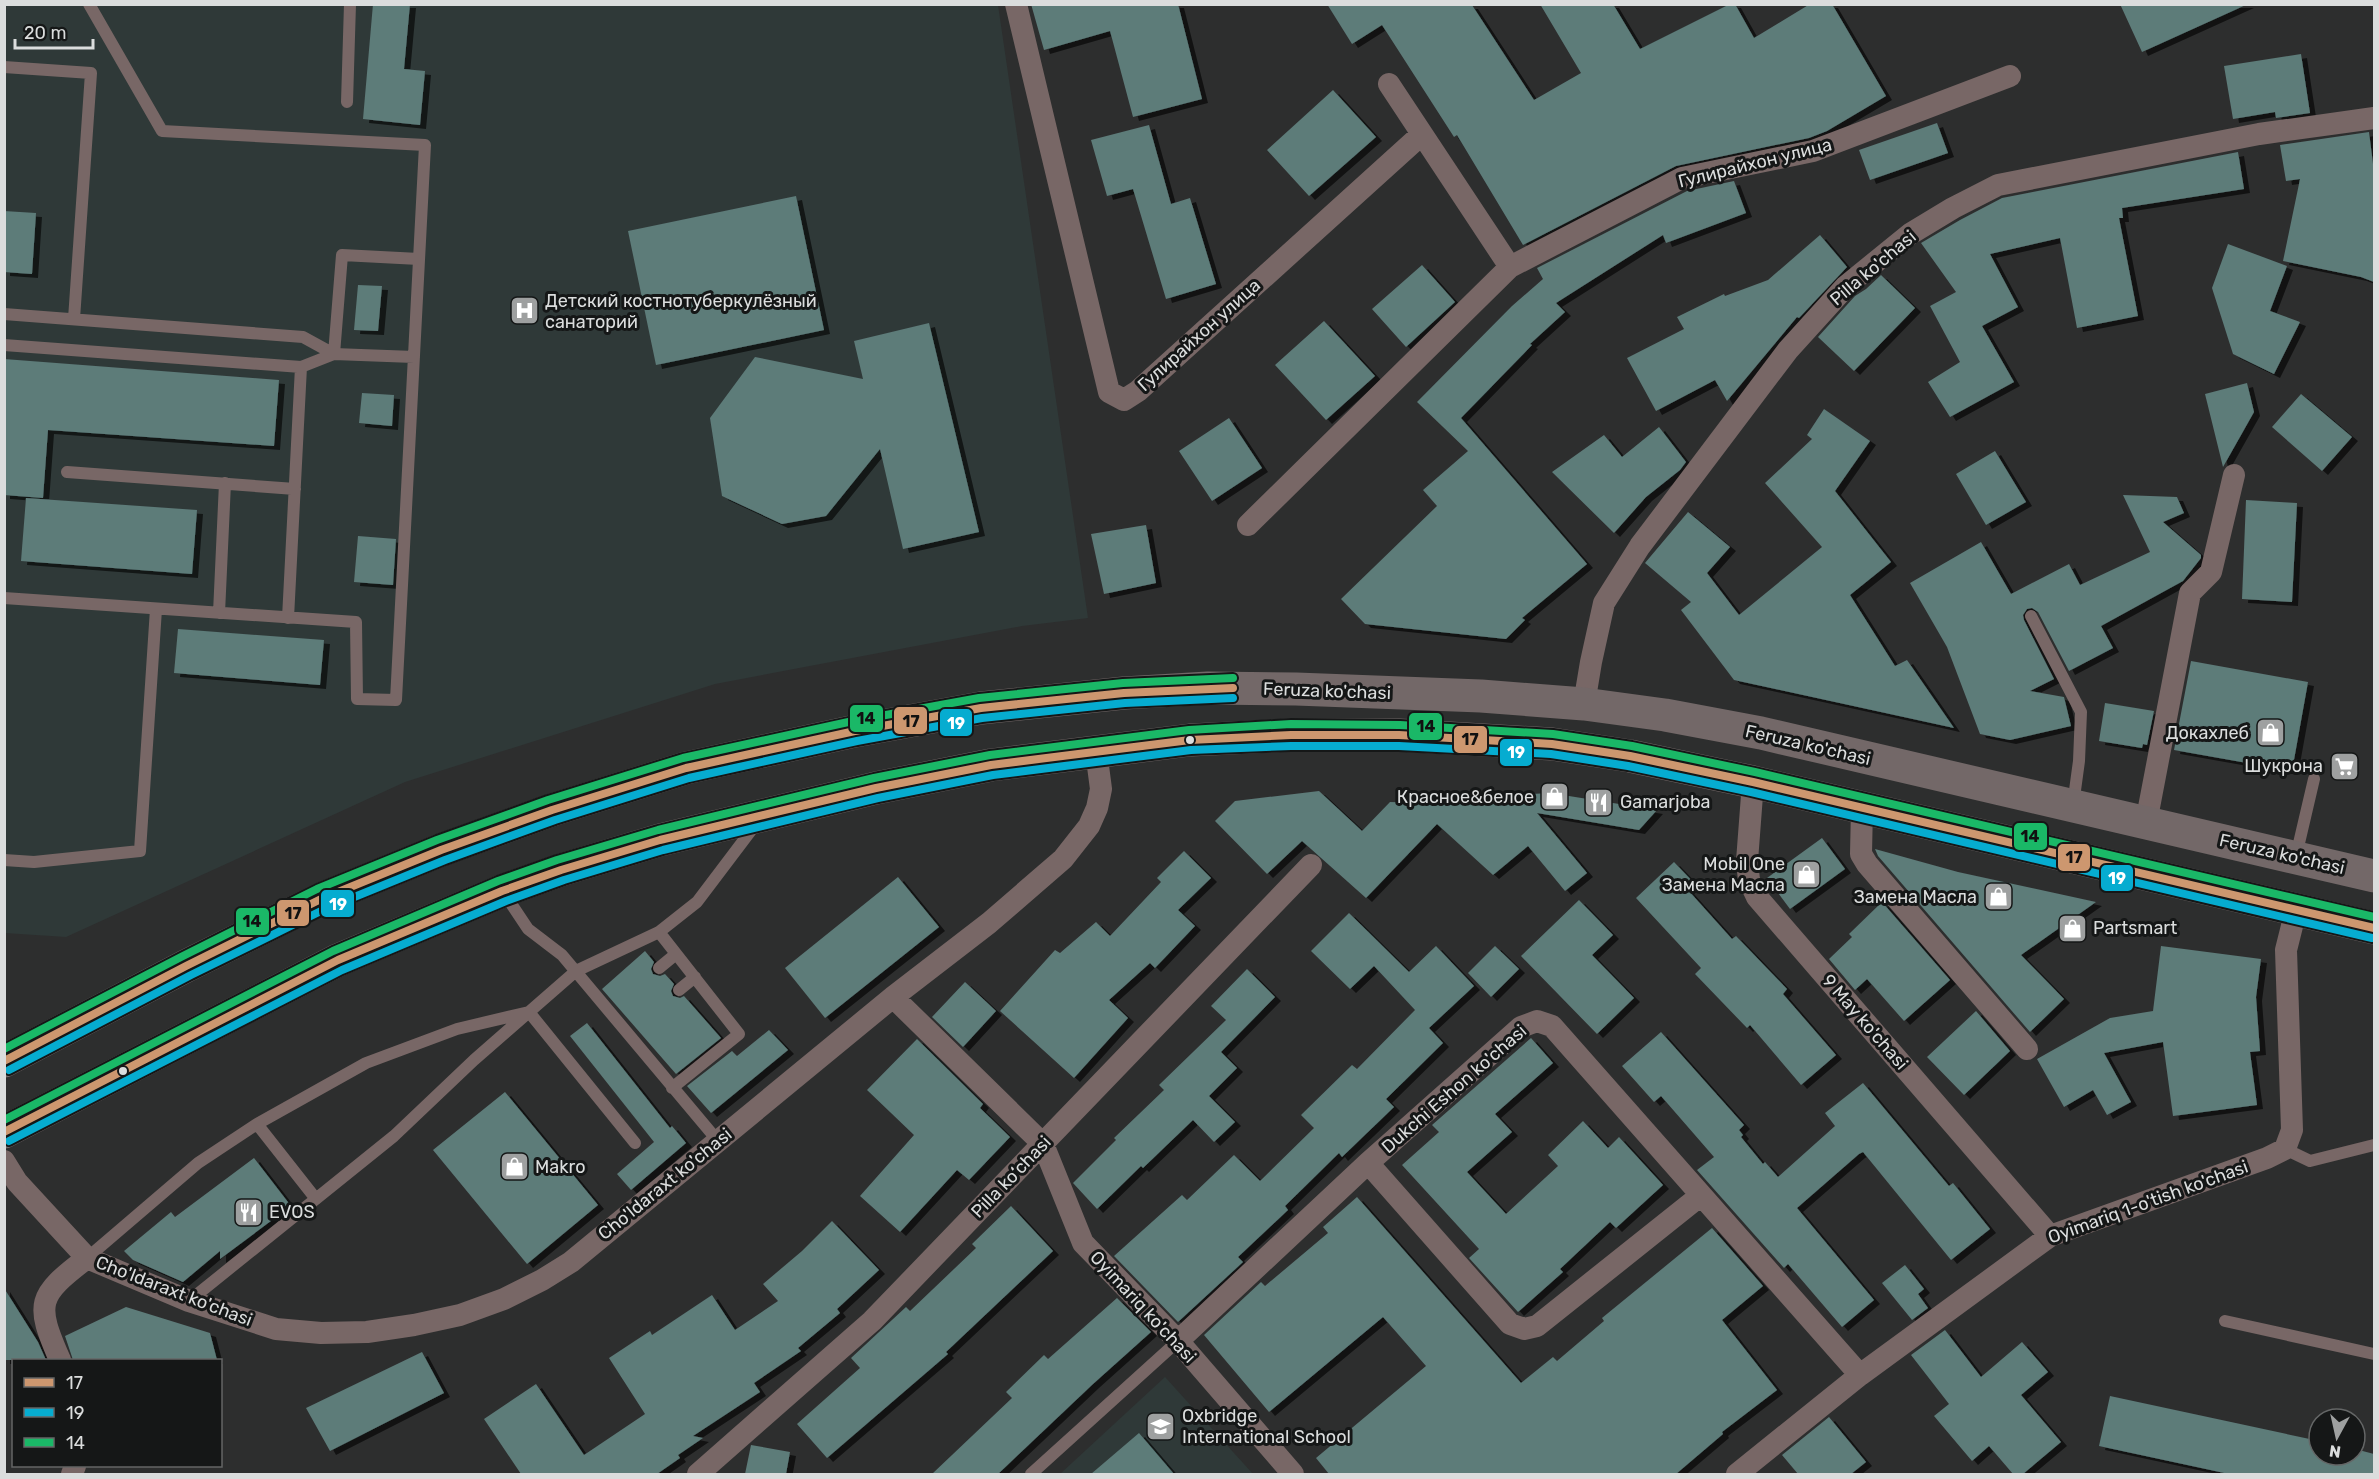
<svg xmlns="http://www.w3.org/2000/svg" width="2379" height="1479" viewBox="0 0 2379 1479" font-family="Rubik,sans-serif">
<defs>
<filter id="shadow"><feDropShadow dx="6" dy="4" stdDeviation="0" flood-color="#0009"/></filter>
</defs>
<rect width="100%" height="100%" fill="#2d2e2e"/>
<path fill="#2f3938" d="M4,5H998L1088,618L1022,626L715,684L405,782L66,937L5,933Z
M1165,1377L1253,1474H1060Z"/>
<path fill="#5d7b79" filter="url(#shadow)" d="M373,4H410L404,69L425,71L420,125L363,119Z
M1031,4H1178L1202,99L1133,117L1110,31L1044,50Z
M1327,4L1472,5L1534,100L1581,73L1540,4H1613L1640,49L1730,4H1735L1754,38L1810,4H1832L1886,96L1827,131L1809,138L1676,166L1523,245L1457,135L1454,137L1382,25L1352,44Z
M2120,4H2248L2142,52Z
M2301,54L2310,113L2276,118L2275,112L2233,119L2224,66Z
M1333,90L1376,137L1309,196L1267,150Z
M1937,123L1948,153L1870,180L1859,150Z
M1149,125L1171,204L1190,198L1216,284L1166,299L1133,189L1107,196L1091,140Z
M2369,132L2374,172V282L2361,277L2283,261L2300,179L2286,181L2280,145Z
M2238,152L2244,189L2122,208L2123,218H2119L2138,316L2077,328L2060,238L1990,254L2018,307L1982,326L2014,382L1950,417L1928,382L1960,362L1930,306L1956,292L1921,243L1960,220L2002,198Z
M1734,181L1746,213L1666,243L1663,235L1556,303L1565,312L1530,344L1532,345L1461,418L1587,564L1522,618L1525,620L1506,639L1365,624L1341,599L1437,506L1423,490L1468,451L1417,402L1512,306L1543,279L1537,268L1687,191Z
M796,196L824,330L656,365L628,231Z
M4,211L36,213L32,274L4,272Z
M1820,235L1847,267L1799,318L1797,317L1727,401L1715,380L1656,411L1627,358L1684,329L1677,317L1724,294L1725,296L1768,280Z
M2228,244L2287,266L2270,311L2300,322L2274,374L2233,354L2212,288Z
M1422,265L1455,302L1406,347L1372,309Z
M1881,275L1915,308L1854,371L1818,337L1855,296L1866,289Z
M358,285L382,286L378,331L354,330Z
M1324,321L1375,376L1326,420L1275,365Z
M929,323L979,532L903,549L880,449L826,516L782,524L722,496L710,418L755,357L863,379L854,341Z
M4,359L279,380L274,446L48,430L43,498L4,495Z
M2247,383L2254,412L2223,467L2205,394Z
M362,393L394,395L392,426L359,423Z
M2301,394L2352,437L2322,471L2272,427Z
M1824,409L1870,441L1835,491L1891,562L1850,595L1895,666L1907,660L1954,728L1734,680L1681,610L1691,602L1645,563L1688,512L1730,547L1707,573L1739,615L1822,547L1765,483L1812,439L1807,435Z
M1229,418L1262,468L1212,501L1179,451Z
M1659,427L1686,462L1680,470L1646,497L1614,533L1552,472L1604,435L1622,457Z
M1995,451L2026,502L1986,525L1956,474Z
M2123,495L2177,497L2184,513L2163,522L2201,555V558L2183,581L2101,626L2113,648L2069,671L2038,612L2032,608L2027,609L2023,615L2024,620L2054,679L2030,691L2064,697L2071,726L2010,740L1980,734L1947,647L1910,583L1981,542L2011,594L2069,564L2080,585L2150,552Z
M26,498L197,510L192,574L21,561Z
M2246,500L2297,503L2292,602L2242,599Z
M1146,525L1156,583L1104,594L1091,534Z
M358,536L396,539L393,585L354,582Z
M178,629L324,640L320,685L174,673Z
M2191,661L2308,682L2292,771L2174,750Z
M2105,703L2154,711L2147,745L2143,744L2142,748L2099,741Z
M1319,791L1362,831L1390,802L1492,805V796L1550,793L1657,810L1639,830L1537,813L1587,873L1565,891L1528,846L1493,875L1437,824L1366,898L1302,841L1267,874L1215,821L1235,801Z
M1822,838L1845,869L1790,909L1767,878Z
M1875,849L1958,872L2096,902L2021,955L2064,999L2030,1032L1878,856Z
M1184,851L1211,878L1178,910L1195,926L1155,968L1150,963L1109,1000L1128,1018L1074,1078L1000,1011L1055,950L1060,953L1096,922L1110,936L1161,882L1157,878Z
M1674,862L1695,884L1688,890L1732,939L1736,936L1787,989L1783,994L1836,1055L1801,1085L1750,1025L1747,1028L1695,974L1701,968L1636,898Z
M898,877L939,927L825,1018L785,968Z
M1579,900L1613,935L1592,955L1634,998L1597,1034L1521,956Z
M1882,902L1950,980L1904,1021L1867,979L1855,990L1829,959L1852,937L1849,934Z
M1349,913L1409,972L1436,946L1474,986L1429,1028L1443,1043L1386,1099L1394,1107L1342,1157L1339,1153L1285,1206L1288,1210L1238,1257L1243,1262L1178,1322L1114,1256L1182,1195L1187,1200L1234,1155L1260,1181L1314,1128L1301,1115L1352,1065L1357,1069L1415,1010L1374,966L1350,989L1311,951Z
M1495,946L1519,969L1491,997L1468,973Z
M2161,946L2261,959L2256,997L2260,1051L2250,1052L2257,1105L2173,1116L2163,1042L2104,1053L2131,1102L2107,1115L2093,1090L2064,1107L2037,1059L2110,1018L2153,1011Z
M645,951L654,962L651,969L653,974L660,976L665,974L674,984L671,991L673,996L680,998L684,996L721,1038L676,1074L602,989Z
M1247,969L1275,997L1221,1052L1237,1068L1209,1096L1235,1122L1214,1142L1193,1120L1143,1168L1141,1166L1097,1209L1073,1183L1116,1140L1114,1138L1164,1090L1159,1085L1226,1020L1211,1006Z
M965,982L996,1011L963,1047L932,1017Z
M1976,1011L2010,1051L1964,1095L1927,1057Z
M587,1023L670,1128L672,1126L686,1143L631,1190L617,1174L654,1142L570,1036Z
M769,1030L788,1050L711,1113L687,1086L732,1051L737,1056Z
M1661,1032L1744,1125L1739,1130L1743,1135L1741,1137L1763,1164L1765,1162L1778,1177L1835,1126L1825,1113L1863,1083L1949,1186L1953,1183L1990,1229L1951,1260L1863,1152L1859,1154L1797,1208L1874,1300L1842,1327L1788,1264L1784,1268L1697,1170L1714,1157L1661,1096L1654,1102L1622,1066Z
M1531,1038L1553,1063L1495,1114L1512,1132L1467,1172L1506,1214L1558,1166L1548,1155L1583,1121L1608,1148L1619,1137L1663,1185L1616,1228L1610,1222L1560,1269L1563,1272L1518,1312L1469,1258L1479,1249L1402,1165L1439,1132L1432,1125Z
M917,1039L983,1104L980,1108L1010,1137L969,1180L957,1170L900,1232L860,1196L914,1135L867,1090Z
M505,1092L598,1205L527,1264L433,1150Z
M254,1158L291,1206L220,1259V1251L183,1282L133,1260L124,1251L171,1212L175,1217Z
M1357,1197L1521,1383L1553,1357L1557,1361L1604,1321L1602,1318L1712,1228L1763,1286L1722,1320L1777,1390L1722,1432L1723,1434L1676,1474H1329L1316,1458L1426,1366L1383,1317L1269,1412L1204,1335L1261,1282L1265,1286L1328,1233L1323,1227Z
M1011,1206L1053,1251L946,1352L948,1354L827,1458L797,1424L860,1368L851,1358L906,1307L910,1311L976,1248L972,1244Z
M832,1221L879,1270L837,1309L840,1313L798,1348L801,1351L754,1383L760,1392L693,1436L703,1438L678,1455L680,1458L657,1474H521L484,1419L536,1384L584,1455L645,1414L609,1358L650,1331L652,1335L712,1295L735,1330L778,1301L763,1284L802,1251Z
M1905,1265L1924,1289L1918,1294L1928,1308L1912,1320L1882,1283Z
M4,1288L38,1342L46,1360H4Z
M1117,1298L1151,1332L1093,1384L998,1474H932L1012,1398L1006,1392L1044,1355L1048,1359Z
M126,1307L210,1333L217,1360H73L65,1336Z
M1945,1330L1981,1377L2022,1342L2048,1372L2021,1395L2061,1442L2023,1474H2013L1989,1446L1972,1461L1934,1416L1949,1404L1911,1355Z
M422,1352L444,1393L330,1451L306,1408Z
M2110,1396L2319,1441V1455H2355V1449L2374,1454V1474H2229L2099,1446Z
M1829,1417L1866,1462L1851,1474H1798L1782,1455Z
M1139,1433L1174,1474H1091Z
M751,1445L790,1452L786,1474H745Z"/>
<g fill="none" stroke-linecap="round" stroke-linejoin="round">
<path stroke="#786766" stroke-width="12" d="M4,67L91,73L74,319
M347,102L350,4
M4,314L303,337L334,354L301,367L4,345
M414,357L334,354L342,255L419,259
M67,472L295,489
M4,598L356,622L357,699L396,700L425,145L162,131L89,4
M219,613L225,483
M2031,616L2081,712L2079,761L2073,805
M288,618L301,367
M2296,856L2314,779
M4,860L34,862L140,851L156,609
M504,893L528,929L562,955L718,1141
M659,932L697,902L756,824
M659,968L676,954
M679,990L695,977
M257,1124L316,1199
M2285,1149L2310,1161L2374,1145
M87,1258L198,1163L257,1124L366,1063L457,1029L529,1012L576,971L659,932L739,1034L672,1088
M189,1301L394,1136L474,1060L529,1012L635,1143
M2225,1321L2374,1354
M1031,1474L1178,1341"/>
<path stroke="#786766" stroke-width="22" d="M1016,4L1109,392L1124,400L1138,391L1421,135
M1389,84L1510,267
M1248,525L1510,267L1682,178L1813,151L2010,76
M1584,704L1591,662L1604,603L1640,546L1788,350L1846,286L1910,234L1953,208L1998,185L2259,134L2374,118
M1753,782L1747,861L1749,880L1757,897L2050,1236
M1862,807L1861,854L1867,864L2027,1049
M2146,823L2190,593L2211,572L2234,475
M893,997L1043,1144L1083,1243L1178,1341L1293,1474
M4,1161L17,1182L87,1258L189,1301L276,1329L321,1333L367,1332L414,1325L460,1315L504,1299L542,1280L571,1262L893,997L989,923L1063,859L1089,826L1097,808L1101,789L1096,751
M1368,1163L1510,1324L1524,1329L1537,1326L1700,1196
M1178,1341L1368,1163L1521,1027L1537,1021L1552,1026L1860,1375
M60,1360C35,1303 37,1296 87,1258
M72,1474L75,1466
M698,1474L872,1321L1311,865
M1737,1474L1860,1375L2050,1236L2267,1158L2285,1149L2292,1130L2286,950L2296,910"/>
<path stroke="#736868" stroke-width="33" d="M4,1061L186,966L321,899L441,850L552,810L686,768L855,731L981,708L1124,693L1208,688L1296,689L1481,696L1584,704L1665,715L1761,733L2374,876
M4,1132L338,960L502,891L561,870L660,840L876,788L991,765L1190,740L1291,735H1399L1552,744L1630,756L1753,782L2374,928"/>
<defs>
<path id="bus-1" d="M4,1061L186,966L321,899L441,850L552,810L686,768L855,731L981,708L1124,693L1233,688
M4,1132L338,960L502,891L561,870L660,840L876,788L991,765L1190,740L1291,735H1399L1552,744L1630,756L1753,782L2374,928"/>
<path id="bus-2" d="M9,1070L191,975L325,909L445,860L555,820L689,778L857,741L982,718L1125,703L1233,698
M9,1141L342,970L506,901L564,880L663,850L878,798L993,775L1191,750L1291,746H1399L1551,754L1628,766L1751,792L2372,938"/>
<path id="bus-3" d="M4,1049L181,957L317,889L437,840L548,800L683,758L853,721L979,698L1123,683L1233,678
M4,1120L333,951L498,881L557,860L658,830L874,778L990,755L1189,730L1291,724L1400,725L1553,734L1632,746L1755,772L2374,917"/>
</defs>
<use href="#bus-1" stroke="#151717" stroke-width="12"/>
<use href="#bus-2" stroke="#151717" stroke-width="12"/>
<use href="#bus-3" stroke="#151717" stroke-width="12"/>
<use href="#bus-1" stroke="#cd976f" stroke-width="8"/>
<use href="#bus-2" stroke="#06acd0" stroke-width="8"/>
<use href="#bus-3" stroke="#1ab867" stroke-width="8"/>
</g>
<defs>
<symbol id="hospital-square" viewBox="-11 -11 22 22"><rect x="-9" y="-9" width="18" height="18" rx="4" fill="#9ea0a0" stroke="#151717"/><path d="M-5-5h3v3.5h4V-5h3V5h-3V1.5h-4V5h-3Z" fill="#fff"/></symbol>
<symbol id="shop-square" viewBox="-11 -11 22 22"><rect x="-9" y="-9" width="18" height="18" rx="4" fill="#9ea0a0" stroke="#151717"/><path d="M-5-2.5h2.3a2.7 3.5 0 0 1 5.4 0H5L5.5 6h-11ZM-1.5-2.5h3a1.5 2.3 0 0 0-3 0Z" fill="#fff"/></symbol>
<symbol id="supermarket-square" viewBox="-11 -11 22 22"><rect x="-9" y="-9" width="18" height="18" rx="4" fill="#9ea0a0" stroke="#151717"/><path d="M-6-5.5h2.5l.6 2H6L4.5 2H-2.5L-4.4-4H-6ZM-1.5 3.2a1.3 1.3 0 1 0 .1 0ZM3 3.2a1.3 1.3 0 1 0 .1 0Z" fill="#fff"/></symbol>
<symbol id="restaurant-square" viewBox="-11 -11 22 22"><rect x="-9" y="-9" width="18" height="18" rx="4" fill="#9ea0a0" stroke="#151717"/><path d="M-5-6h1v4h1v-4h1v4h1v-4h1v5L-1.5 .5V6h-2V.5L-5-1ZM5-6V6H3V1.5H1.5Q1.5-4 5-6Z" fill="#fff"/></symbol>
<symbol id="school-square" viewBox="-11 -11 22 22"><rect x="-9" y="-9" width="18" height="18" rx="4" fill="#9ea0a0" stroke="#151717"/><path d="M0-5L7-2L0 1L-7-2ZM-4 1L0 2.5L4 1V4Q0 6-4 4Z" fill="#fff"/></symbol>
</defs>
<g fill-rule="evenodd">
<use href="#hospital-square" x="508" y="294" width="33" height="33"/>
<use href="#shop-square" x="2254" y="716" width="33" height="33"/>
<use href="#supermarket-square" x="2328" y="750" width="33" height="33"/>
<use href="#shop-square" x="1538" y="780" width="33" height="33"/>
<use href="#restaurant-square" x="1582" y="786" width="33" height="33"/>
<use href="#shop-square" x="1790" y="858" width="33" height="33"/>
<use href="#shop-square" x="1982" y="880" width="33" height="33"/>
<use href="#shop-square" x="2056" y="912" width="33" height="33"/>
<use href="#shop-square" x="498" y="1150" width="33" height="33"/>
<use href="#restaurant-square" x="232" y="1196" width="33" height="33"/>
<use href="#school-square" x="1144" y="1410" width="33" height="33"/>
</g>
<g fill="#dbdddd" stroke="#151717" stroke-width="2">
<circle cx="1190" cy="740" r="5"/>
<circle cx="123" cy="1071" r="5"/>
</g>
<g text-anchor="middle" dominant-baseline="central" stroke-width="6" stroke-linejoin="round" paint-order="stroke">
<g font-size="18" fill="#dbdddd" stroke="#151717">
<text transform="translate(1755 163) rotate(-14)">Гулирайхон улица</text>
<text transform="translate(1873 268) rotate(-40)">Pilla ko'chasi</text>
<text transform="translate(1199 335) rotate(-42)">Гулирайхон улица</text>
<text transform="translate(1327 691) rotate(2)">Feruza ko'chasi</text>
<text transform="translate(1808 745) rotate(13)">Feruza ko'chasi</text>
<text transform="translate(2282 854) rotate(13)">Feruza ko'chasi</text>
<text transform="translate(1865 1022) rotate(49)">9 May ko'chasi</text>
<text transform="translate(1454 1089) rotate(-41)">Dukchi Eshon ko'chasi</text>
<text transform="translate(1011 1177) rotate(-46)">Pilla ko‘chasi</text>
<text transform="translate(665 1184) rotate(-39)">Cho'ldaraxt ko'chasi</text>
<text transform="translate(2148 1202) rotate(-20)">Oyimariq 1-o'tish ko'chasi</text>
<text transform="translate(174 1291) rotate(21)">Cho'ldaraxt ko'chasi</text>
<text transform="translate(1143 1307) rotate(47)">Oyimariq ko'chasi</text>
</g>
<g font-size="18" fill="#dbdddd" stroke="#151717" text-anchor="start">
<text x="545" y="301">Детский костнотуберкулёзный<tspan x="545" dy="21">санаторий</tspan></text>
<text x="2249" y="733" text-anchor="end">Докахлеб</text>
<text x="2323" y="766" text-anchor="end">Шукрона</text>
<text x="1534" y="797" text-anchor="end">Красное&amp;белое</text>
<text x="1620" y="802">Gamarjoba</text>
<text x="1785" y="864" text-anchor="end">Mobil One<tspan x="1785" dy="21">Замена Масла</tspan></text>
<text x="1977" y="897" text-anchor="end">Замена Масла</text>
<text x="2093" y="928">Partsmart</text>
<text x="535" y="1167">Makro</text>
<text x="269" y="1212">EVOS</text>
<text x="1182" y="1416">Oxbridge<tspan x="1182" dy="21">International School</tspan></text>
</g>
</g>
<g stroke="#151717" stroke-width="2">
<rect x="849" y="704" width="35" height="29" rx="6" fill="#1ab867"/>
<rect x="893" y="706" width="35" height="29" rx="6" fill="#cd976f"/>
<rect x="939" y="708" width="34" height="29" rx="6" fill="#06acd0"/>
<rect x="1408" y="712" width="35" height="29" rx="6" fill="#1ab867"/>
<rect x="1453" y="725" width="35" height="29" rx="6" fill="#cd976f"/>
<rect x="1499" y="738" width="34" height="29" rx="6" fill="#06acd0"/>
<rect x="2013" y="822" width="35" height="29" rx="6" fill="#1ab867"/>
<rect x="2057" y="843" width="34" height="29" rx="6" fill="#cd976f"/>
<rect x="2100" y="864" width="34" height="28" rx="6" fill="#06acd0"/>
<rect x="320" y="889" width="35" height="29" rx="6" fill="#06acd0"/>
<rect x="276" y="899" width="34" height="28" rx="6" fill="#cd976f"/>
<rect x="235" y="907" width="35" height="29" rx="6" fill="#1ab867"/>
</g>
<g font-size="16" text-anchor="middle" font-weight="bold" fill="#fff">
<text x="956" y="729">19</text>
<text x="1516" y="758">19</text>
<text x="2117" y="884">19</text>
<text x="338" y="910">19</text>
</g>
<g font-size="16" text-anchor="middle" font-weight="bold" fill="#111">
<text x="866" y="724">14</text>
<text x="911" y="727">17</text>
<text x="1426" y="732">14</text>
<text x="1470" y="745">17</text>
<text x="2030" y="842">14</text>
<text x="2074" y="863">17</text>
<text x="293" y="919">17</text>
<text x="252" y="927">14</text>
</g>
<rect width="2379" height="1479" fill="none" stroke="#dbdddd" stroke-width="12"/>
<rect x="12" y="1359" width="210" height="108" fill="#151717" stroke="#646666" stroke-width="1.5"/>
<rect x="24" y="1378" width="30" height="9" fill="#cd976f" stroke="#646666" stroke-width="1.5"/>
<text x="66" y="1389" font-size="18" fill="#dbdddd">17</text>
<rect x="24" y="1408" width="30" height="9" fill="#06acd0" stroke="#646666" stroke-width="1.5"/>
<text x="66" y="1419" font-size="18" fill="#dbdddd">19</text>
<rect x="24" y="1438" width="30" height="9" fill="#1ab867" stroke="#646666" stroke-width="1.5"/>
<text x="66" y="1449" font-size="18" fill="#dbdddd">14</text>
<g transform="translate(2337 1437) rotate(188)"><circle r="28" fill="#151717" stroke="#646666" stroke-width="1.5"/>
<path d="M0-4.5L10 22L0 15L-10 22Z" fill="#9ea0a0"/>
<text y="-9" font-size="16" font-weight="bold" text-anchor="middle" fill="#dbdddd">N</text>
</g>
<path d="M15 39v9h78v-9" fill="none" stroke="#dbdddd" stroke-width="3"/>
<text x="24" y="39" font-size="18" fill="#dbdddd" stroke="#151717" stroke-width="4.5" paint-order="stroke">20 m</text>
</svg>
